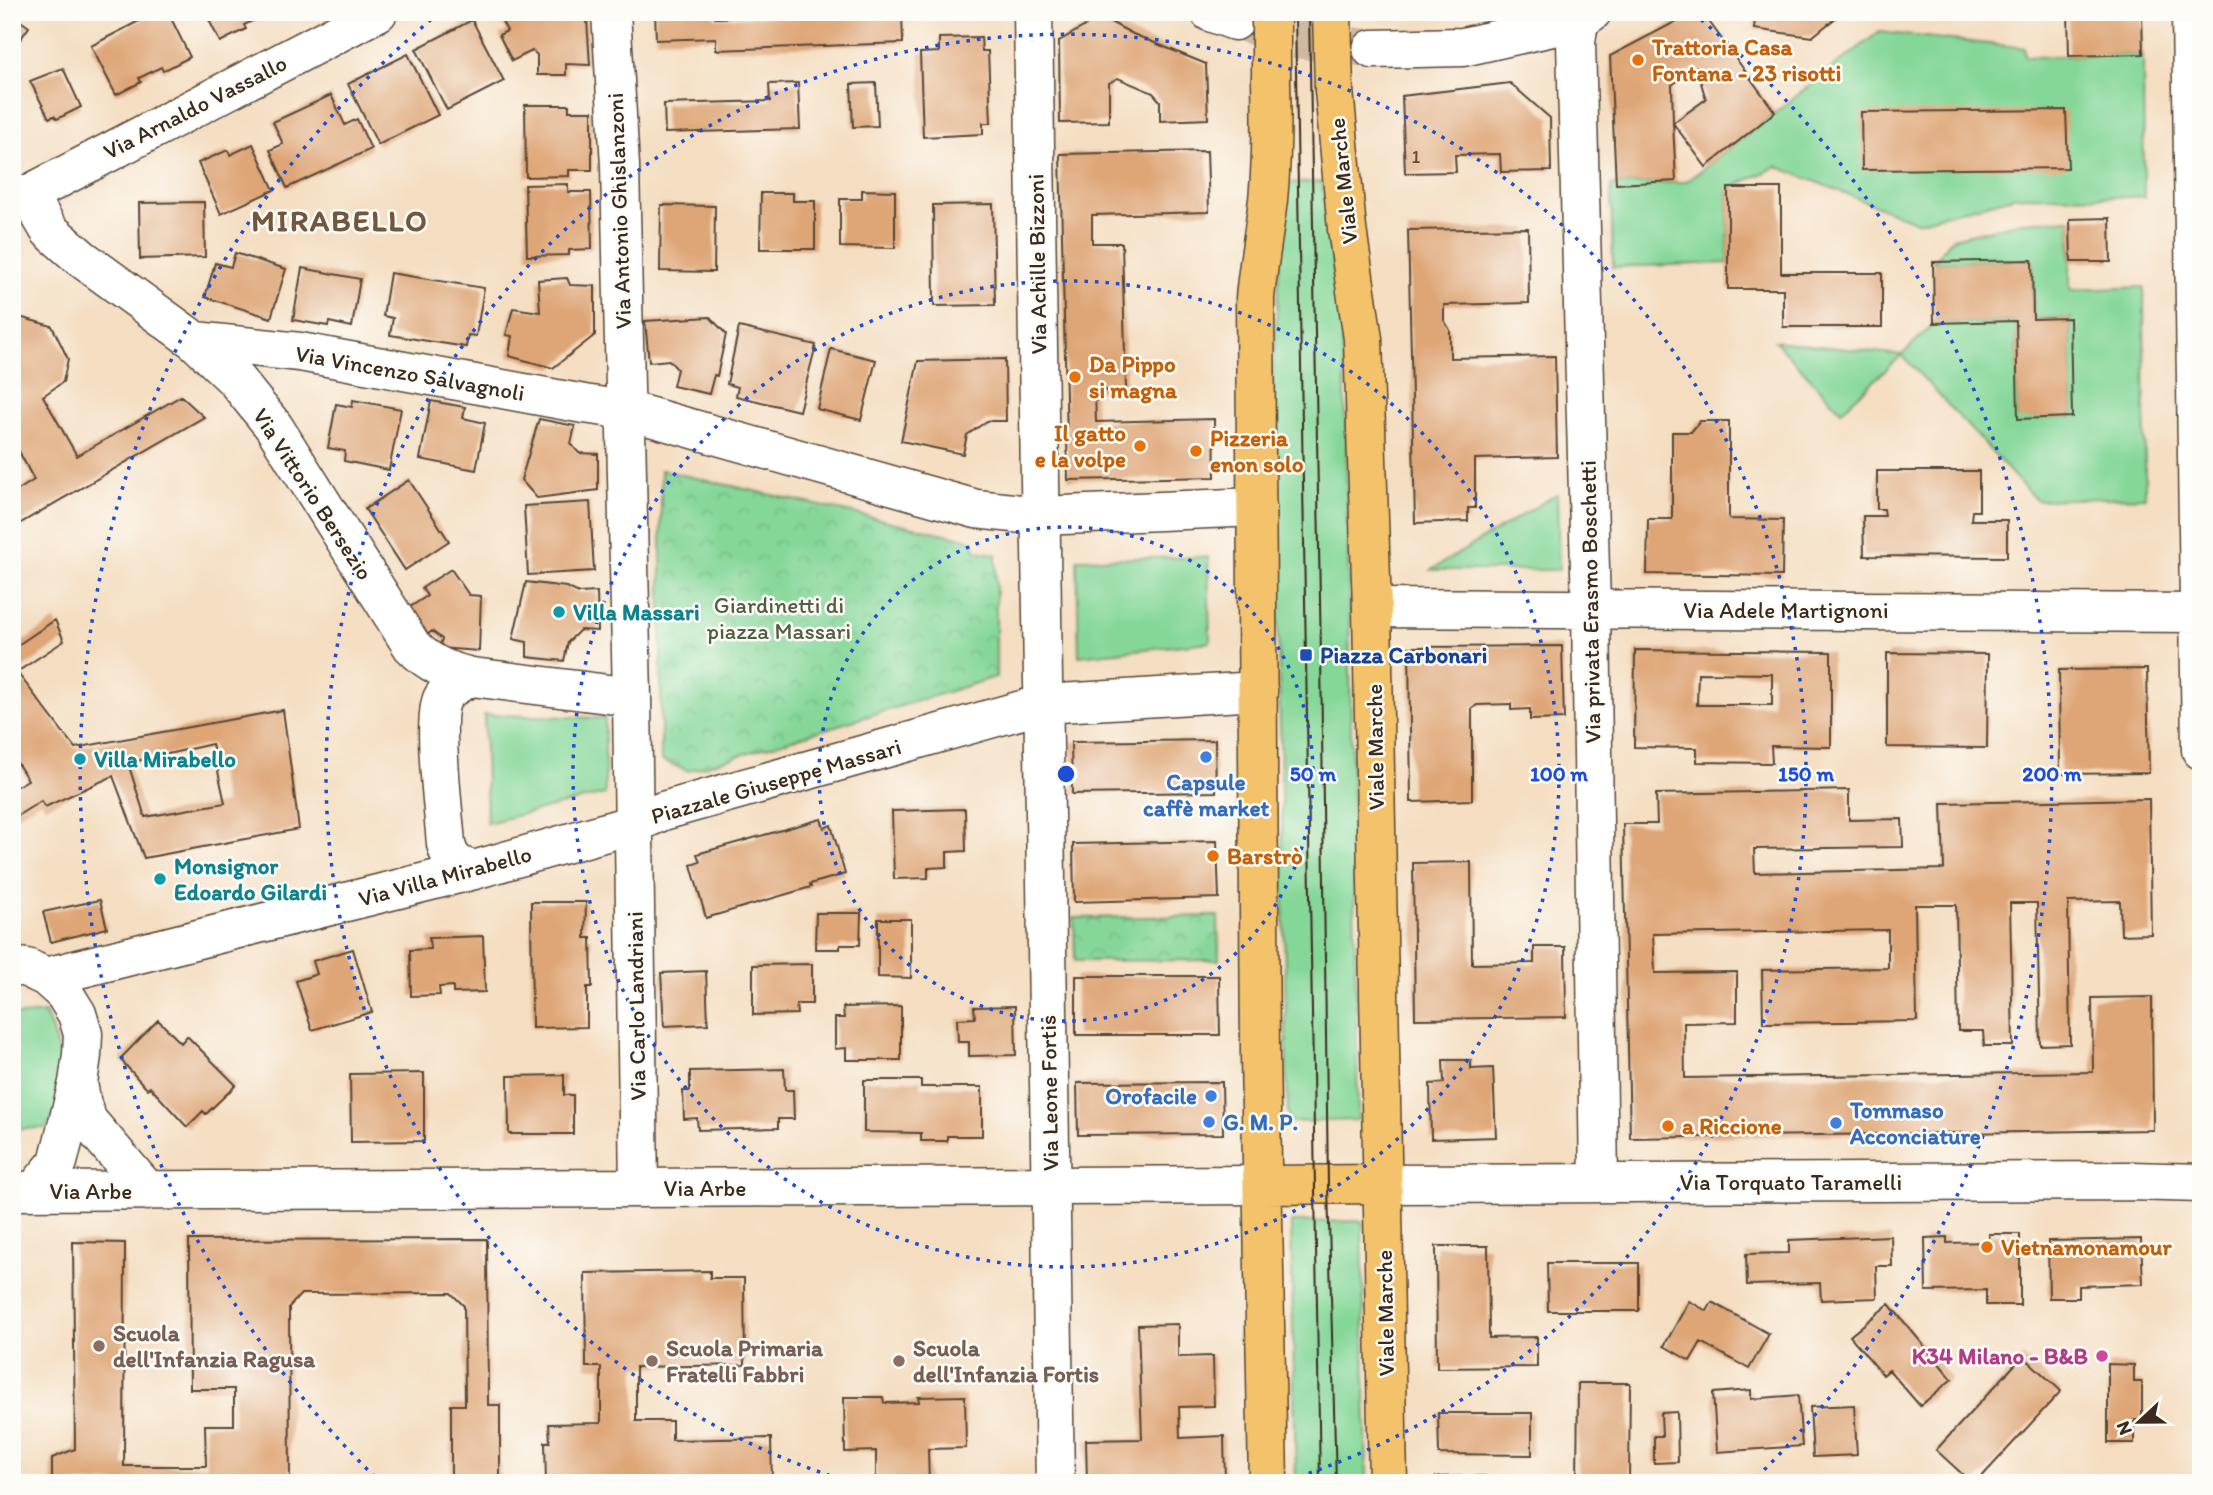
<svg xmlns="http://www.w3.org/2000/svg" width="2213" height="1495" viewBox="0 0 2213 1495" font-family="Itim,sans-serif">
<defs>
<pattern id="park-crowns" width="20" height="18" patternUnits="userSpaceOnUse" patternTransform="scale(1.75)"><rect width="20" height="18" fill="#85d798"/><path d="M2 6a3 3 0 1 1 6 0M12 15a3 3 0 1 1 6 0" fill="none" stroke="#74b983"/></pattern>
</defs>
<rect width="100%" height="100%" fill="#fdfcf7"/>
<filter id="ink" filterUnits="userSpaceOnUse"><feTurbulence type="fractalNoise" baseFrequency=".0143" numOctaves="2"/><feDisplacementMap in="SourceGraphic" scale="14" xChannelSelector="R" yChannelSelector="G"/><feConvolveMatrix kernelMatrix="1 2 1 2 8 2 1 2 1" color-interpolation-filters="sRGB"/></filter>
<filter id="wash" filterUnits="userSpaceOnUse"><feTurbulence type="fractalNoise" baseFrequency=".00686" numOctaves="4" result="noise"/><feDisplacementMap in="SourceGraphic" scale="28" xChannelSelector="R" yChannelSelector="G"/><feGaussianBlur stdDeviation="1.57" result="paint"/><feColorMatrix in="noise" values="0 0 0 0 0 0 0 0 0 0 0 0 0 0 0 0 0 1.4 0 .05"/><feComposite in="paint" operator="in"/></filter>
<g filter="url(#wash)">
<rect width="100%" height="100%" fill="#f4ddc0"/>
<path fill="#85d798" stroke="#60805b" stroke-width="2" d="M1879,32L2024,48L2025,57L2143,54L2144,197L2017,196L1917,222L1776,166L1766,172L1728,188V263L1613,267L1611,185L1686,182Z
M1322,182L1341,330L1345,387L1358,1120L1288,1122L1273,379L1284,183Z
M2070,219V290L2144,287L2145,497L2036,500L1902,355L1841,411L1775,341L1902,355L1934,323L2016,321L2018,418L2072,417L2070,318L2033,319L2032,260L1933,262L1953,238L2022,222Z
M1557,494L1559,570H1431Z
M1208,557L1210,642L1079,656L1077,559Z
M484,715L605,718V794L487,823Z
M45,1013C53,1031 65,1071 62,1091C60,1103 51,1117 47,1128L12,1129V1016Z
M1362,1221L1367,1483H1296L1291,1222Z"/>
<path fill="url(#park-crowns)" stroke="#60805b" stroke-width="2" d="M661,470L972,540L976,551L996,554V677L688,771L661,760Z
M1218,916L1219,960L1075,961L1074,918Z"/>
<g id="blocks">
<path fill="#dea576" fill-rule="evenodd" d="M156,12H168L190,57L163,71L161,67L139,78L141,82L116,95L91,46Z
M205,12H279L269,17L267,14L244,25L246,29L220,42Z
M497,12H573L587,20L590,65L566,64V75H537V55L535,53L532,51L512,61L499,35L507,31Z
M655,12H715V18L902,12L903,43L716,50V38L656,40Z
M1694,12H1702L1775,112L1706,167L1673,123L1706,99L1696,67L1672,85L1673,123L1676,181L1616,184L1610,56Z
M1756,12H1843L1812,37L1754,29Z
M2068,12H2142L2143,54L2069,56Z
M12,15L29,27L17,44L19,46L12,56Z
M1101,17L1133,34L1206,64L1208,119L1160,121V101L1153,93L1118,78L1109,83V122L1060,123L1059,41Z
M472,20L504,81L447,110L416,49Z
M981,37L982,51H988L991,123H983V134L923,137L920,53L939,52V38Z
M408,54L438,115L378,145L348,84Z
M63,68L81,107L57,119L54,116L49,118L30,81Z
M798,83L800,129L665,133L664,104L770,101L769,84Z
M876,83L878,126L853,127L851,84Z
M1510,83L1550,118L1551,171L1501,172L1500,154L1455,155L1456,172L1405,173L1402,96Z
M331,95L345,125L357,119L371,149L287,188L270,150L283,144L273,122Z
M525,105H569V111H592V170H569V176L526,177Z
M2066,110L2068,168L1862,170L1861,112Z
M253,144L274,190L221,214L198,163L228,150L230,155Z
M1207,151L1209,212L1092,215V243H1122L1126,390L1095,391L1096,422L1214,419L1215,477L1068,480L1060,154Z
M568,184V192H591L592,249L569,250V255L527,256L525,185Z
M1728,188H1781V273H1882V327H1783V289H1728Z
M862,190L895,191V248L840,247V199H862Z
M761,193H793V201H815V249H760Z
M204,202L205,257L140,259L139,203Z
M993,204L995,305L934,306L933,205Z
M661,205L715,206L714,272L660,271Z
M2110,218L2111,262H2071L2070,219Z
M1528,228L1529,303L1444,305V320L1450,330V358L1555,356L1557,457L1475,459V508H1468V521L1415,523L1408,230Z
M235,253L286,269L271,318L205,297L215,263L231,267Z
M2032,260L2033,319L2070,318L2072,417L2018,419L2016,321L1934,323L1933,262Z
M302,268L360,279L352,327L329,322L328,326L293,320Z
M390,273L484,288L476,336L468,335L466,347L390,335L393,318L383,316Z
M567,278L570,285L595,286V335L553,368L509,356L512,336L506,335L513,308L540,312L538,280Z
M12,315L52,326L68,359L63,382L43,396L77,456L181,396L204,417L12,528V494L34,480L12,438Z
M710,317L726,334L717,376L714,375L709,394L673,386L677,369L669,360L649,362L645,321Z
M739,327L816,345L799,411L736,396L738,387L727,384Z
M831,349L876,360L861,420L817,409Z
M1005,359L1006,421H987L967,435L963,454L901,441L918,361Z
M353,400L401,409L389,470L344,461L345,451L328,448L336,404L352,407Z
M431,401L465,407L463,418L485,423L476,470L420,459Z
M539,419L575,426L571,444L579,453L598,454V490L537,498L521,480Z
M1700,421H1729V519L1783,520L1782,576L1647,574L1648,519H1672V432H1691Z
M1877,471H1979V511H1972L1971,520H2007V557L1864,556L1863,516H1885L1884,509H1877Z
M409,480L449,541L405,570L365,509Z
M590,502L594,571L528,575L524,506Z
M451,569L469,595L481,596L479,651L439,648L442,639L432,631L426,636L410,607L427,596L422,588Z
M526,582L566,587L579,593L597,592L598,631L580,630L568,642L564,661L527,657V642L513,639Z
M55,620L64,641L17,672L75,748L283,710L299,829L144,858L113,776L45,807L41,801L12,819V789L28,780L12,755V649ZM212,744L225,803L145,817L128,763Z
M1562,646L1564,719L1530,720V709L1511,710V704L1477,705L1472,709V800L1411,802L1409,647Z
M1635,650L1831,652V747L1771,746L1772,763L1697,762V748L1634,747ZM1698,673L1772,674V705H1697Z
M1887,653L1988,654L1987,748L1887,747Z
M2147,669L2149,773L2060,774L2059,670Z
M1215,740L1216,792L1072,794L1071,742Z
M1849,790V820L1902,819L1903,847L1754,849L1755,873L1944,869L1942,803L2149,799L2151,934L2121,935L2120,901L2068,902L2070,1044L2040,1045L2037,903H2010L2013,1046H1984L1983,1031H1958L1956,905H1915L1917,1021L1763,1023L1762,970L1888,968V930L1653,934L1655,973L1737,972V1022L1684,1023L1685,1078L2093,1072L2092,998L2152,997L2153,1130L1630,1138L1623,824H1657L1656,794Z
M965,809L966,851L947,852V867L928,868V878L894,879L892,811Z
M821,819L824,828L831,825L845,874L810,884L811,887L706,918L691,865L700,862L697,854Z
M1217,841L1219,898L1074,902L1073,844Z
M1471,862L1472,964L1534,963V947H1565L1566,1017L1415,1019L1413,863Z
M100,900L107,928L51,942L43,912Z
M531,902H586L585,938H591L592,987H587V1027L532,1028Z
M816,913H861L860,945H840V949H815Z
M878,919H911V978L878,977Z
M483,936L485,992L453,993V986L439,987L440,995L411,996L410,950L430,949L429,938Z
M353,949L372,1012L312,1030L296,981L317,974L313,961Z
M812,964V1004H796L797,1014L753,1015V965Z
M706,971L708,1024L664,1026L661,973Z
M1076,976H1219L1220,1035H1076Z
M901,1006V1060H846V1048L835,1049V1018H844L843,1007Z
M1015,1006L1016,1055L969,1056V1042H958L957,1019L975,1018L974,1007Z
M158,1020L181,1043L187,1036L236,1085L206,1114L203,1111L187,1127L150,1087L147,1089L120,1059Z
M1443,1060H1471V1069L1493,1068L1496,1137L1431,1139L1430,1084L1444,1083Z
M784,1069L785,1090H793L794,1119H778V1128L698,1130L697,1118L684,1119L683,1091H690V1071Z
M424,1073V1141L351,1142L350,1074Z
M564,1075V1095H573V1134H509L508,1076Z
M864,1080H921V1087H982V1136H947V1141H921V1133L864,1132Z
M1222,1082L1223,1134L1078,1135L1077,1083Z
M1989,1234H2020V1305H1986V1290L1926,1291L1925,1238L1947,1237V1243L1989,1242Z
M1891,1236L1892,1266H1876L1877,1298L1821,1300L1820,1283L1747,1285L1746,1254L1789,1253V1240Z
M487,1239L488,1405H500V1483H451V1405H465L464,1306L451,1293L301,1294L289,1307L290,1483H52V1458L75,1449L73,1242L125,1243L124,1466H206L205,1425H234V1389H190L189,1240Z
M2141,1239L2143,1284L2079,1286V1298H2049L2048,1241Z
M1436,1246H1488L1489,1338L1537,1337V1367L1437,1368Z
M1547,1263H1639V1311H1548Z
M710,1271V1278H744L745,1365L636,1367V1421H672V1440L771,1438L772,1483H546L545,1442H550L549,1424L601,1423V1367H586L585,1273Z
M1689,1301L1707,1311L1712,1302L1769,1334L1749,1369L1701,1342L1690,1361L1664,1346Z
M1889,1304L1952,1379L1920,1406L1889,1370L1883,1375L1850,1336Z
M1178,1324V1357L1213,1356L1214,1406L1179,1407L1180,1438L1224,1436L1225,1483H1087L1086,1440L1142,1439L1138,1325Z
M2023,1356L2061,1391L1976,1483H1972L1936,1450Z
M2108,1364L2134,1365V1382H2142V1420H2134V1443H2108Z
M1578,1383H1630L1629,1483H1577Z
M1751,1390V1399L1798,1395L1802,1446L1717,1452L1713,1393Z
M965,1396L966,1448L928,1449L929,1483H876V1451L845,1452L844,1397H883L884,1403L919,1402L918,1397Z
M1854,1405L1857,1455L1813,1457L1810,1407Z
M1677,1412L1678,1462L1654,1463V1436H1662L1661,1413Z
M1438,1413H1532V1455L1439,1454Z
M1485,1476V1483H1436V1477Z"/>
</g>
</g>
<g filter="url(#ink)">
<use href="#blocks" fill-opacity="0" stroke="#574536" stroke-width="2"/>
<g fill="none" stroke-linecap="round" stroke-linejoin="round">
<path stroke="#cfb9a0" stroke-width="38" stroke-dasharray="38 19" stroke-linecap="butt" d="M1241,22L1289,38L1366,48"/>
<defs>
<path id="minor" d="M611,12L620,166L632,697L639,1188
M1033,12L1055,1483
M1210,12L1235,21
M2191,12L2201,750
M1579,21L1576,42L1591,608L1599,1183
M1372,49L1463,47L1579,21L1592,12
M28,194L49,230L81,258L195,341L236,380L274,427L412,646C429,664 448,672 472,677L632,697
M12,203L378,12
M195,341L300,352L584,404L626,410L976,509L1040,516L1257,507
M1372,608L2201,613
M472,677C461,682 448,687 442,699C432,720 444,816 446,844C450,861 458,866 474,870
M12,966L27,968L46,977L474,870L634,824L663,811L1043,704L1258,691
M78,1083L82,1105L88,1121L148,1191
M1382,1184L2131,1181L2201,1183
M12,1191L1263,1185
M34,1191L58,1162L78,1083L82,1055L83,1034L77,1014L64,993L46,977"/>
<path id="major" d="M1334,90L1347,229L1363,339L1372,608L1388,1483
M1263,1185L1382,1184
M1268,1483L1260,1056L1255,298C1258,265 1264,233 1268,200C1272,160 1272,120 1271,79"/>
</defs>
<use href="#minor" stroke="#574536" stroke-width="41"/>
<use href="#major" stroke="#574536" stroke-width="41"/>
<use href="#minor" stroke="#fff" stroke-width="38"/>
<use href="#major" stroke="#f3c26a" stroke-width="38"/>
<path stroke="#3b2a1e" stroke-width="2" d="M1295,12L1320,1483
M1309,12L1321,654L1328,1186L1336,1483"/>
<defs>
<path id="major-bridge" d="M1271,12V79
M1332,12L1334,90"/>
</defs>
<use href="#major-bridge" stroke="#574536" stroke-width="41" stroke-linecap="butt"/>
<use href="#major-bridge" stroke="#f3c26a" stroke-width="38"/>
</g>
</g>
<g fill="none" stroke="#1d4ed8" stroke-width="3.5" stroke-dasharray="3.5 7">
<circle cx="1066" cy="774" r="247"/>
<circle cx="1066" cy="774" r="493"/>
<path d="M850 1482A740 740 0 1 1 1282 1482"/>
<path d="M375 1477A986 986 0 0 1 439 13M1693 13A986 986 0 0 1 1757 1477"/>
</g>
<g fill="#e8710a" stroke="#fdfcf7" stroke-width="2.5">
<circle cx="1638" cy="60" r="7"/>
<circle cx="1075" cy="377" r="7"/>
<circle cx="1140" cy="446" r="7"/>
<circle cx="1196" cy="451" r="7"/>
<circle cx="1213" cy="856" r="7"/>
<circle cx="1668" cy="1126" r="7"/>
<circle cx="1987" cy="1247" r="7"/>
</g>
<g fill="#0f9aa8" stroke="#fdfcf7" stroke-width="2.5">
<circle cx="559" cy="612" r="7"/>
<circle cx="80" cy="759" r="7"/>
<circle cx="160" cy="879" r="7"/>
</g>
<rect fill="#1a4fb4" stroke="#fdfcf7" stroke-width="2.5" x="1299" y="648" width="14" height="14" rx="3.5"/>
<g fill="#3f7fe0" stroke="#fdfcf7" stroke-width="2.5">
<circle cx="1206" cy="757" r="7"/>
<circle cx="1211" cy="1096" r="7"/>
<circle cx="1209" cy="1122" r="7"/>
<circle cx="1836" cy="1123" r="7"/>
</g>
<g fill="#8d6e63" stroke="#fdfcf7" stroke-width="2.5">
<circle cx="99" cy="1346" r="7"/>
<circle cx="652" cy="1361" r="7"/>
<circle cx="899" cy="1361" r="7"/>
</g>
<circle fill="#d1479c" stroke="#fdfcf7" stroke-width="2.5" cx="2102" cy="1356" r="7"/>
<g text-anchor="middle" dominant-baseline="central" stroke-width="5" stroke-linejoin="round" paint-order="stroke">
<g font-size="19" fill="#644934">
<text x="1416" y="156">1</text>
</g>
<g font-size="23" font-weight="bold" fill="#c56008" stroke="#fdfcf7" text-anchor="start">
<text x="1652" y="47">Trattoria Casa<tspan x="1652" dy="26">Fontana - 23 risotti</tspan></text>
<text x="1089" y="364">Da Pippo<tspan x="1089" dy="26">si magna</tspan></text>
<text x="1126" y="433" text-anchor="end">Il gatto<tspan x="1126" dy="26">e la volpe</tspan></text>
<text x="1210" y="438">Pizzeria<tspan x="1210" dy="26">enon solo</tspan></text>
<text x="1227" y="856">Barstrò</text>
<text x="1682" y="1126">a Riccione</text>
<text x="2001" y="1247">Vietnamonamour</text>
</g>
<g font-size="23" fill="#3b2a1e" stroke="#fdfcf7">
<text transform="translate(195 107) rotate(-27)">Via Arnaldo Vassallo</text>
<text transform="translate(1343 181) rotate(-96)">Viale Marche</text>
<text transform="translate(619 211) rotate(-92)">Via Antonio Ghislanzoni</text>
<text transform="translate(1037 264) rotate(-91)">Via Achille Bizzoni</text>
<text transform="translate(410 373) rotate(10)">Via Vincenzo Salvagnoli</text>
<text transform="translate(313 494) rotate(57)">Via Vittorio Bersezio</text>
<text transform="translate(1590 602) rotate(-91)">Via privata Erasmo Boschetti</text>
<text x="1786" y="610">Via Adele Martignoni</text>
<text transform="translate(1375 747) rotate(-91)">Viale Marche</text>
<text transform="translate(776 781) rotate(-16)">Piazzale Giuseppe Massari</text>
<text transform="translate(445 876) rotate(-15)">Via Villa Mirabello</text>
<text transform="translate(636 1006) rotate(-91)">Via Carlo Landriani</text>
<text transform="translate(1049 1093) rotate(-91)">Via Leone Fortis</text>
<text x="1791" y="1182">Via Torquato Taramelli</text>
<text x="705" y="1188">Via Arbe</text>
<text x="91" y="1191">Via Arbe</text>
<text transform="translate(1385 1313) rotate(-91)">Viale Marche</text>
</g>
<g font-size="23" fill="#515e43" stroke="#fdfcf7">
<text x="779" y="605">Giardinetti di<tspan x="779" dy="26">piazza Massari</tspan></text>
</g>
<g font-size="23" font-weight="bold" fill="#0d838f" stroke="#fdfcf7" text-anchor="start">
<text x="573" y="612">Villa Massari</text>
<text x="94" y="759">Villa Mirabello</text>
<text x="174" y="866">Monsignor<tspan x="174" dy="26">Edoardo Gilardi</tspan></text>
</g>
<g font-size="23" font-weight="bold" fill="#164399" stroke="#fdfcf7" text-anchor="start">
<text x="1320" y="655">Piazza Carbonari</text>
</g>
<g font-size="23" font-weight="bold" fill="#366cbe" stroke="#fdfcf7" text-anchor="start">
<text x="1206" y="782" text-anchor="middle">Capsule<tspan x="1206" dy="26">caffè market</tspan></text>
<text x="1197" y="1096" text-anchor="end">Orofacile</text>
<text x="1850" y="1110">Tommaso<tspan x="1850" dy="26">Acconciature</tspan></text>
<text x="1223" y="1122">G. M. P.</text>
</g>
<g font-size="23" font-weight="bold" fill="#785e54" stroke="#fdfcf7" text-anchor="start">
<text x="113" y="1333">Scuola<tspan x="113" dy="26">dell'Infanzia Ragusa</tspan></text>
<text x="666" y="1348">Scuola Primaria<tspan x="666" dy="26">Fratelli Fabbri</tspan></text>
<text x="913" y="1348">Scuola<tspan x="913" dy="26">dell'Infanzia Fortis</tspan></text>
</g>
<g font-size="23" font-weight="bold" fill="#b23c85" stroke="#fdfcf7" text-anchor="end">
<text x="2088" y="1356">K34 Milano - B&amp;B</text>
</g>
<g font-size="30" font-weight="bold" letter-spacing="2" fill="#74553d" stroke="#fdfcf7">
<text x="340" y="220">MIRABELLO</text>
</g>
</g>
<circle cx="1066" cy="774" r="10" fill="#1d4ed8" stroke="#fdfcf7" stroke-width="3.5"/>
<g font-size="21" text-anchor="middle" font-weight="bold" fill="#1d4ed8" stroke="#fdfcf7" stroke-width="5" stroke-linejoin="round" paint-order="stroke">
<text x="1313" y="781">50 m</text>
<text x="1559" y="781">100 m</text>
<text x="1806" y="781">150 m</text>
<text x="2052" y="781">200 m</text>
</g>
<rect width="2213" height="1495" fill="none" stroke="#fdfcf7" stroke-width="42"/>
<g transform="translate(2139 1422) rotate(248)" stroke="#fdfcf7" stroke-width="5" paint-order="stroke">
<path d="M0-5L12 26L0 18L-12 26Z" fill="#3b2a1e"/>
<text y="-10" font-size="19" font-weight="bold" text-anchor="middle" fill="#3b2a1e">N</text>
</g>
</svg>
